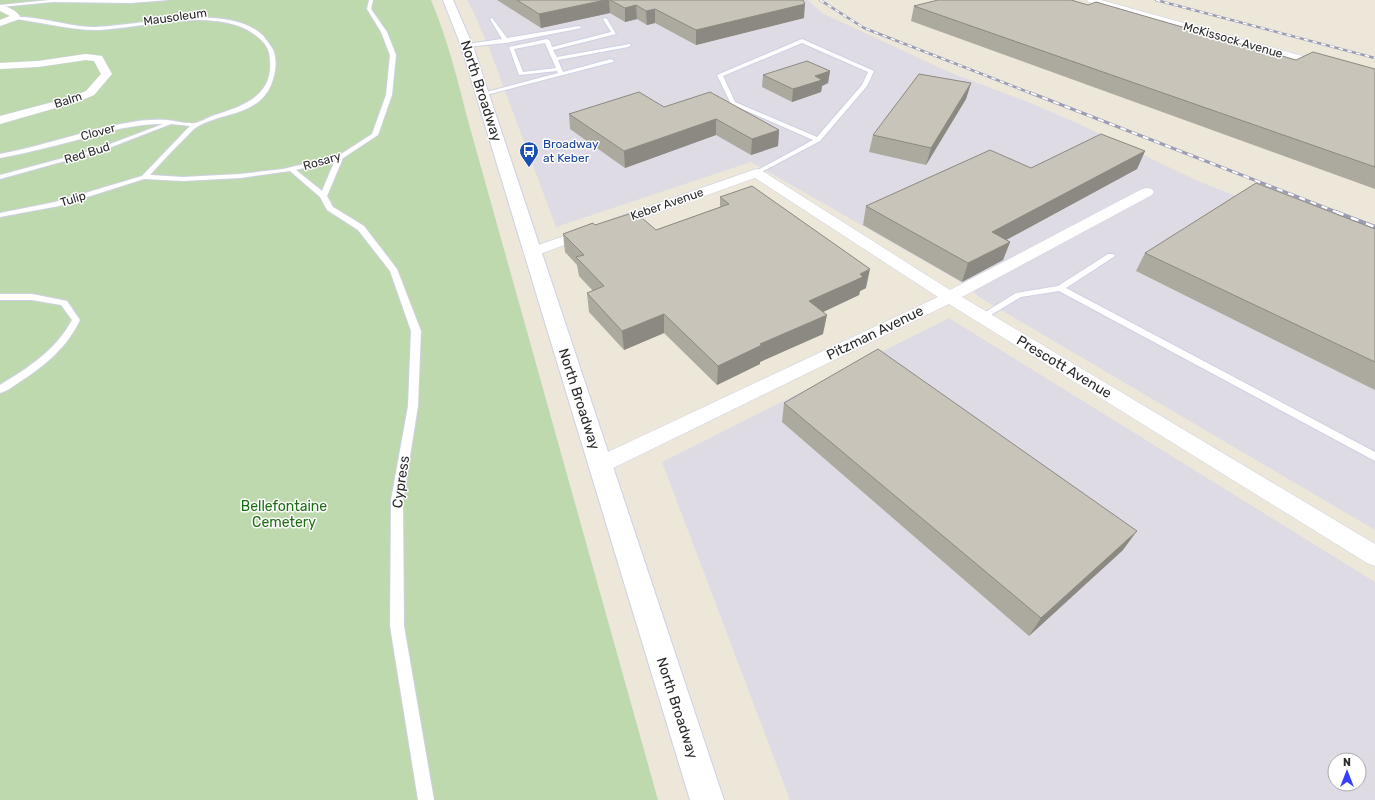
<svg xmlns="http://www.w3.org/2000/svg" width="1375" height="800" viewBox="0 0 1375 800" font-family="Rubik,sans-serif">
<rect width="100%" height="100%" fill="#ede7d9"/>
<path fill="#dfdbe5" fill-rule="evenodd" d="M467,0H808L822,13L949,72L1028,102L1077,123L1198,181L1375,251V530L979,297L966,285L751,162L556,227L489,48L474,13Z
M949,318L1375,582V800H790L662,462ZM1335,760H1359V784H1335Z"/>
<path fill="#bed9ae" d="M0,0H431C447,38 457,77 467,117L658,800H0Z"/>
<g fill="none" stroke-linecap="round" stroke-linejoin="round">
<defs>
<path id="lane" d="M49,0H168L131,3L53,2L0,7V5Z
M369,0H373L371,9L387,32L396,55L392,95L378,135L343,158L327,196L333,207L364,226L397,269L421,331L418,406L403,500L404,626L434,800H418L390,626L391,500L408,406L411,331L390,271L358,230L327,210L320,197L290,171L240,178L183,181L144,179L59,206L0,217V213L55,202L142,176L190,126L171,124L101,151L0,179V175L97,149L163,124C134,124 108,131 81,139C54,146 27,153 0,158V154C42,146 84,131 126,123C140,120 154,119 168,120C176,121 187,124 195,123C201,122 208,117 215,115C246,105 277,94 269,53C267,41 250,30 239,26C195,12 146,27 101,30C71,31 43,22 14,19L12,17C35,15 66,26 90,27C137,27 221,2 260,33C264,36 267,41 270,45C280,57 275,79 268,91C252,117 216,113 194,129C189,133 186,138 181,142C170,153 160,164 150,175L183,177L240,174L283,169L338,156L372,134L386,95L390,55L381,32L367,9ZM335,160L322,191L296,170Z
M492,18L507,38L579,26L582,28L506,43L465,47V45L467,44L502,39L490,19Z
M605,18L607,19L616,34L553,50L557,57L630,44L631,45L628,47L558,60L563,72L611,59L614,61L613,62L482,96L479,94L558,73L557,71L519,75L509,47L547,39L550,41L552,47L611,32L603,19ZM545,43L556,68L523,72L514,49Z
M802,39L874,71L867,86L820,141L758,174H754V172L813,140L731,104L717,75ZM802,43L868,72L862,85L817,137L735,102L723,76Z
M1108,254H1114L1115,256L1066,288L1375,452V461L1059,291L1021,297L984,319H978L977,317L1016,293L1058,286Z
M0,294H32L67,301L80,320C67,347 46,365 21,381C15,385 8,391 0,393V385C28,368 56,350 72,320L61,305L32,300H0Z"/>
<path id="street" d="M1087,0H1101L1328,63L1329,65L1324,68L1320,67L1088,2Z
M0,5C8,7 14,9 20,16L17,20L0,26V20L10,16L0,11Z
M86,54L102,56L112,74L94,95L80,101L0,124V116L72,97L86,91L101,74L94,61L86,60L38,67L0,69V63L38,61Z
M756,169L761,170L950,290L1142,189L1147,188L1152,189L1154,192L1152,195L962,297L1375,544V566L1367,563L949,304L607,471L600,473L593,471L590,465L593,459L938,297L755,178L620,226L615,227L610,226L608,223L610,220Z
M587,228L592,229L594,232L592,235L537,255L532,257L527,255L524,252L527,249Z"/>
<path id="secondary" d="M443,0H453L473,46L724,800H690L461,46Z"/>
</defs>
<use href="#lane" stroke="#ced0e4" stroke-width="2"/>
<use href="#street" stroke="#ced0e4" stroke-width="1"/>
<use href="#secondary" stroke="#ced0e4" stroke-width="2"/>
<use href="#lane" fill="#fff" fill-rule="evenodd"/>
<use href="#street" fill="#fff" fill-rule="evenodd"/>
<use href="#secondary" fill="#fff" fill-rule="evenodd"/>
<defs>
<path id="rail-far2" d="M820,0L864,28L1033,94
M1156,0L1375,58"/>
<path id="rail-far1" d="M1031,93L1339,213"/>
<path id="rail" d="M1336,212L1375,227"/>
</defs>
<use href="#rail-far2" stroke="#9c9cb6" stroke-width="2.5"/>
<use href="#rail-far1" stroke="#9c9cb6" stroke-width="3"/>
<use href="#rail" stroke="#9c9cb6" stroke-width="4"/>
<use href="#rail-far2" stroke="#fff" stroke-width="1.5" stroke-dasharray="4.5" stroke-linecap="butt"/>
<use href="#rail-far1" stroke="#fff" stroke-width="2" stroke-dasharray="6" stroke-linecap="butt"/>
<use href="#rail" stroke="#fff" stroke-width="2.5" stroke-dasharray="8" stroke-linecap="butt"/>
</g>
<path fill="#aca99f" d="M497,0H803L804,18L696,45L655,23L647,25L637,19L625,22L610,13L541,28Z
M1088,5L1296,60L1375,69V189L911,21L914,6Z
M830,71L828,83L822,86L821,92L792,102L762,87L763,75Z
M971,83L966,99L926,165L869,152L873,135Z
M664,107L779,130L778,146L751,155L716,135L625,168L570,129L569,114Z
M1145,151L1137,169L1006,240L1010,242L1003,260L962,282L863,225L866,206L1031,168Z
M720,197L866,288L860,291L859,295L823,312V334L760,362V364L717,385L664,333L624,350L589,312L587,293L593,291L579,276L577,265L565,252L563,234L595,225L656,230L720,207Z
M1375,229V390L1136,271L1145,253Z
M784,403L1123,550L1029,636L782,422Z"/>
<path fill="#8c8982" d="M605,0H609L610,13L541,28L539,14Z
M805,4L804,18L696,45V30Z
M636,5L637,19L625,22V8Z
M655,9V23L647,25L646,11Z
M830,71L828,83L822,86L821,92L792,102L793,89L815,76Z
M971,83L966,99L926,165L931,148Z
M716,119V135L625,168L624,151Z
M779,130L778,146L751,155L752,139Z
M1145,151L1137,169L986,251L992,232Z
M1010,242L1003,260L962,282L968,263Z
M870,269L866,288L860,291L859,295L806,320L809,301L860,274Z
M664,314V333L624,350L622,331Z
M827,315L823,334L760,362V364L717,385L718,366L760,344Z
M1137,531L1123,550L1029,636L1041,618Z"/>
<path fill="#c8c4b9" stroke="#8c8982" d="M517,0H605L539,14Z
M610,0H803L805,4L696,30L655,9L646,11L636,5L625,8Z
M938,0H1071L1088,5L1096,2L1296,60L1313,52L1375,69V167L914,6Z
M807,61L830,71L815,76L822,80L793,89L763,75Z
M919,74L971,83L931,148L873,135Z
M639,92L664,107L710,92L779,130L752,139L716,119L624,151L569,114Z
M1101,134L1145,151L992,232L1010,242L968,263L866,206L990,150L1031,168Z
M1256,183L1375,229V362L1145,253Z
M752,186L870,269L860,274L863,277L809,301L827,315L760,344L762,345L718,366L664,314L622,331L587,293L604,286L576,257L584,255L563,234L593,223L595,225L635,212L656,230L729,204L720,197Z
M878,349L1137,531L1041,618L784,403Z"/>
<defs>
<symbol id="bus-pin" viewBox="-11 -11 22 30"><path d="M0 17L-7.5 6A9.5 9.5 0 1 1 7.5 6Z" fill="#1a4fb4" stroke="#fff"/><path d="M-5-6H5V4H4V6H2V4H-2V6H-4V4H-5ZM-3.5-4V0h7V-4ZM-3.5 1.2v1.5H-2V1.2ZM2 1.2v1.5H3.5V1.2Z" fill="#fff"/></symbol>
</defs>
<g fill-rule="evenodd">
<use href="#bus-pin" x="518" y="140" width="22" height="30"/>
</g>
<g text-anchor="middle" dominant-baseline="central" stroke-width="3" stroke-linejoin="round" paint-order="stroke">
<g font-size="12" fill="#292929" stroke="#fff">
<text transform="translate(175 17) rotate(-8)">Mausoleum</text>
<text transform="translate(1233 40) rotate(16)">McKissock Avenue</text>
<text transform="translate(68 100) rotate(-18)">Balm</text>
<text transform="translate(98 132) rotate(-15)">Clover</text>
<text transform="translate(87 153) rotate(-17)">Red Bud</text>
<text transform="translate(322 161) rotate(-16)">Rosary</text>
<text transform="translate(73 199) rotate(-17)">Tulip</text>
<text transform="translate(667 204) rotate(-19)">Keber Avenue</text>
</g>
<g font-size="12" fill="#164399" stroke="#fff" text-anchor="start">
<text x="543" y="144">Broadway<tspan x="543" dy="14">at Keber</tspan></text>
</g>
<g font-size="14" fill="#292929" stroke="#fff">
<text transform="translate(481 91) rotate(72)">North Broadway</text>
<text transform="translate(875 333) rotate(-26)">Pitzman Avenue</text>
<text transform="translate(1064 367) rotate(31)">Prescott Avenue</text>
<text transform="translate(579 399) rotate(72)">North Broadway</text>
<text transform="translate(401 482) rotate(-82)">Cypress</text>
<text transform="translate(677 708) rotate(72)">North Broadway</text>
</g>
<g font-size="14" fill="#196e12" stroke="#fff">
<text x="284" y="506">Bellefontaine<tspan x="284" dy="16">Cemetery</tspan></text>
</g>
</g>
<g transform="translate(1347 772)"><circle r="19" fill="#ffffff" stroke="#a9a9a9"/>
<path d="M0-3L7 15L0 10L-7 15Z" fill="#3541ff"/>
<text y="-6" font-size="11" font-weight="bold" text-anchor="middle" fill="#292929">N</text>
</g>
</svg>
